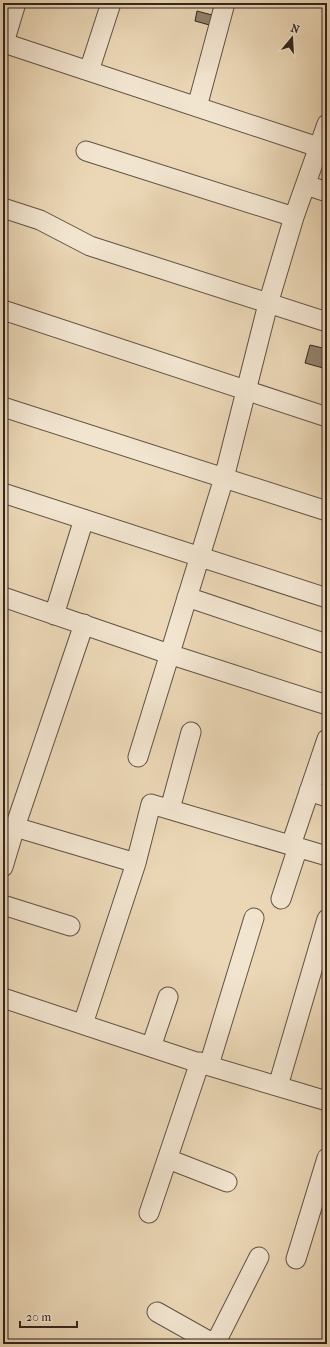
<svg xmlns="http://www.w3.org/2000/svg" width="330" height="1347" viewBox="0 0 330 1347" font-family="'IM FELL French Canon',serif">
<rect width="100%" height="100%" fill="#ebd7b6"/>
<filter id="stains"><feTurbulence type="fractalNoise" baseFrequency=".005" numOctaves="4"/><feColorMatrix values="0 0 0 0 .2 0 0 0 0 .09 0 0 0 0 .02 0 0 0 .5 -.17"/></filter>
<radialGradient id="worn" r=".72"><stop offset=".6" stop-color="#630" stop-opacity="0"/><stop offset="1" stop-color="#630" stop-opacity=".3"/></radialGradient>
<path fill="#92826d" stroke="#32251e" d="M197,11L216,16L213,26L195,21Z
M310,345L327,349L323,368L305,363Z"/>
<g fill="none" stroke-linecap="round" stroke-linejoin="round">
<defs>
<path id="minor" d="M4,43L318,147
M3,46L16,3
M89,71L111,3
M197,107L225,3
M86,151L294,217
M306,185L327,192
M3,208L40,220L90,246L327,322
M3,310L327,417
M3,407L327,511
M3,493L327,598
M3,597L169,654L327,705
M187,597L327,644
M54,615L84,519
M138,757L224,478L268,304L294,217L327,124
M309,791L327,797
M170,809L191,732
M15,827L136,863
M291,845L327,739
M3,867L15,827L84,624
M281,899L298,847
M3,905L70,926
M3,998L196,1062L327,1101
M83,1024L136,863L151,804L327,856
M151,1047L168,997
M209,1065L254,918
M278,1086L327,919
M168,1159L227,1182
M149,1213L200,1062
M296,1259L327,1158
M157,1312L214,1344
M215,1344L259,1257"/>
</defs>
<use href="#minor" stroke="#605244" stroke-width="21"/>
<use href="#minor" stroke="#f2e5d0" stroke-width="19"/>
</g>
<rect width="330" height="1347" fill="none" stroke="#ebd7b6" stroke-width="16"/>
<rect x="4" y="4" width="322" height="1339" fill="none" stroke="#32251e" stroke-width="2"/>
<rect x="8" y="8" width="314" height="1331" fill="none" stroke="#32251e"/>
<g transform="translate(292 38) rotate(18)" stroke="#f2e5d0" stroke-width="3" paint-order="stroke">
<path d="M0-3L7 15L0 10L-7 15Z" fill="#32251e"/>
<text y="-6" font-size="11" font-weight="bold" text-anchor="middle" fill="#32251e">N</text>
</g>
<path d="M20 1321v6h57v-6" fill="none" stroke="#32251e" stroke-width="2"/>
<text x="26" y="1321" font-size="12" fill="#32251e" stroke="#f2e5d0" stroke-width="3" paint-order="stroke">20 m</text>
<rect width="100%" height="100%" filter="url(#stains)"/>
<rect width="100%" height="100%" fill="url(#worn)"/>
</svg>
